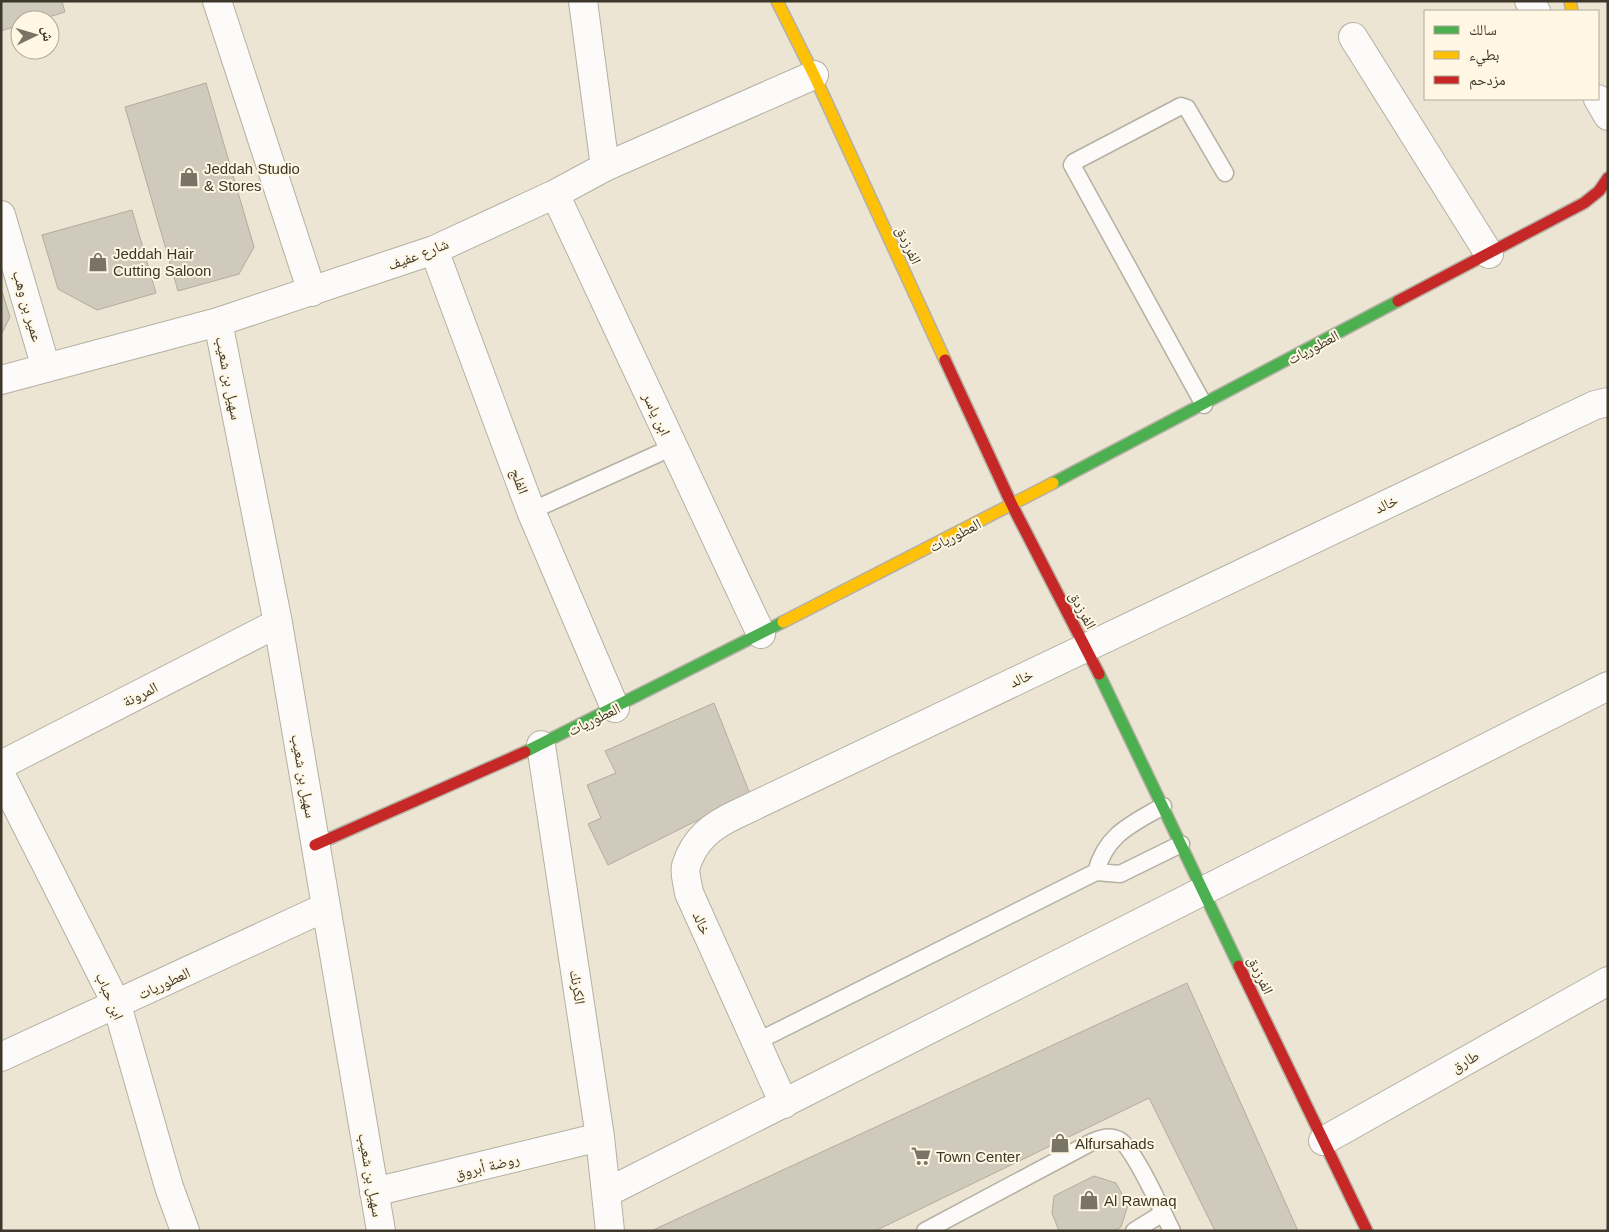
<svg xmlns="http://www.w3.org/2000/svg" width="1609" height="1232" viewBox="0 0 1609 1232" font-family="Helvetica,'Noto Naskh Arabic',sans-serif">
<rect width="100%" height="100%" fill="#ece5d4"/>
<path fill="#d0cabc" stroke="#b2ac9f" d="M1,1H62L65,12L39,20H20V25L1,31Z
M206,83L254,247L239,274L178,291L125,107Z
M132,210L156,293L97,310L58,289L42,235Z
M1,288L10,317L1,335Z
M714,703L750,794L608,865L588,824L601,818L587,785L616,773L605,751Z
M1187,983L1298,1231H1215L1149,1098L875,1231H651Z
M1094,1176L1116,1183L1128,1205L1121,1227L1114,1231H1059L1052,1213L1054,1196Z"/>
<g fill="none" stroke-linecap="round" stroke-linejoin="round">
<defs>
<path id="lane" d="M1204,405L1072,165L1074,162L1181,106L1187,108L1225,173
M531,511L673,447
M1096,872C1106,834 1132,824 1163,806
M756,1042L1096,872L1120,874L1181,844
M925,1231L1092,1142C1101,1138 1110,1135 1119,1140C1133,1146 1163,1213 1172,1231
M1134,1231L1163,1213"/>
<path id="street" d="M217,1L312,292
M583,1L605,167
M1529,1L1536,11
M1353,37L1489,254
M1598,99L1608,116
M555,194L761,634
M1,215L46,368
M434,250L531,511L615,708
M218,322L278,623L381,1231
M1,380L218,322L434,250L555,194L605,167L814,75
M541,745L600,1137L610,1231
M1,765L278,623
M1,775L117,1005L169,1187L185,1231
M1,1057L326,907
M784,1104L689,893C688,885 684,873 686,866C694,839 713,825 737,814L1595,405L1608,402
M1323,1141L1608,981
M374,1192L600,1137
M606,1193L1608,686"/>
<path id="fast" d="M1053,483L1398,301
M1099,674L1239,966
M525,752L783,622"/>
<path id="slow" d="M777,1L814,75L945,360
M1570,1L1572,11
M783,622L1053,483"/>
<path id="jam" d="M1398,301L1584,203L1599,191L1608,178
M945,360L1012,505L1099,674
M315,845L525,752
M1239,966L1367,1231"/>
</defs>
<use href="#lane" stroke="#b5b0a2" stroke-width="19"/>
<use href="#street" stroke="#b5b0a2" stroke-width="30"/>
<use href="#fast" stroke="#b5b0a2" stroke-width="14"/>
<use href="#slow" stroke="#b5b0a2" stroke-width="14"/>
<use href="#jam" stroke="#b5b0a2" stroke-width="14"/>
<use href="#lane" stroke="#fcfbf9" stroke-width="16"/>
<use href="#street" stroke="#fcfbf9" stroke-width="28"/>
<use href="#fast" stroke="#4caf50" stroke-width="11"/>
<use href="#slow" stroke="#ffc107" stroke-width="11"/>
<use href="#jam" stroke="#c62828" stroke-width="11"/>
</g>
<defs>
<symbol id="shop-bare" viewBox="-9 -9 18 18"><path d="M-5-2.5h2.3a2.7 3.5 0 0 1 5.4 0H5L5.5 6h-11ZM-1.5-2.5h3a1.5 2.3 0 0 0-3 0Z" fill="#7a7466" stroke="#fff7e3" stroke-width="2.5" paint-order="stroke"/></symbol>
<symbol id="supermarket-bare" viewBox="-9 -9 18 18"><path d="M-6-5.5h2.5l.6 2H6L4.5 2H-2.5L-4.4-4H-6ZM-1.5 3.2a1.3 1.3 0 1 0 .1 0ZM3 3.2a1.3 1.3 0 1 0 .1 0Z" fill="#7a7466" stroke="#fff7e3" stroke-width="2.5" paint-order="stroke"/></symbol>
</defs>
<g fill-rule="evenodd">
<use href="#shop-bare" x="175" y="163" width="28" height="28"/>
<use href="#shop-bare" x="84" y="248" width="28" height="28"/>
<use href="#shop-bare" x="1046" y="1129" width="28" height="28"/>
<use href="#supermarket-bare" x="907" y="1142" width="28" height="28"/>
<use href="#shop-bare" x="1075" y="1186" width="28" height="28"/>
</g>
<g text-anchor="middle" dominant-baseline="central" stroke-width="4" stroke-linejoin="round" paint-order="stroke">
<g font-size="15" fill="#3d372b" stroke="#fff7e3" text-anchor="start">
<text x="204" y="168">Jeddah Studio<tspan x="204" dy="17">&amp; Stores</tspan></text>
<text x="113" y="253">Jeddah Hair<tspan x="113" dy="17">Cutting Saloon</tspan></text>
<text x="1075" y="1143">Alfursahads</text>
<text x="936" y="1156">Town Center</text>
<text x="1104" y="1200">Al Rawnaq</text>
</g>
<g font-size="15" fill="#3d372b" stroke="#fff7e3">
<text transform="translate(909 245) rotate(65)">الفرزدق</text>
<text transform="translate(418 254) rotate(-21)">شارع عفيف</text>
<text transform="translate(28 306) rotate(74)">عمير بن وهب</text>
<text transform="translate(1313 347) rotate(-28)">العطوريات</text>
<text transform="translate(229 378) rotate(79)">سهيل بن شعيب</text>
<text transform="translate(657 414) rotate(65)">ابن ياسر</text>
<text transform="translate(520 481) rotate(70)">الفلج</text>
<text transform="translate(1386 504) rotate(-26)">خالد</text>
<text transform="translate(955 535) rotate(-27)">العطوريات</text>
<text transform="translate(1083 610) rotate(62)">الفرزدق</text>
<text transform="translate(1021 678) rotate(-25)">خالد</text>
<text transform="translate(140 694) rotate(-27)">المرونة</text>
<text transform="translate(594 719) rotate(-26)">العطوريات</text>
<text transform="translate(304 776) rotate(80)">سهيل بن شعيب</text>
<text transform="translate(702 923) rotate(66)">خالد</text>
<text transform="translate(1261 975) rotate(65)">الفرزدق</text>
<text transform="translate(164 983) rotate(-25)">العطوريات</text>
<text transform="translate(578 987) rotate(81)">الكرنك</text>
<text transform="translate(110 996) rotate(67)">ابن حباب</text>
<text transform="translate(1465 1061) rotate(-29)">طارق</text>
<text transform="translate(487 1166) rotate(-14)">روضة أبروق</text>
<text transform="translate(371 1175) rotate(80)">سهيل بن شعيب</text>
</g>
</g>
<rect width="1609" height="1232" fill="none" stroke="#3d372b" stroke-width="5"/>
<rect x="1424" y="10" width="175" height="90" fill="#fff7e3" stroke="#b1aa99"/>
<rect x="1434" y="26" width="25" height="8" fill="#4caf50" stroke="#b1aa99"/>
<text x="1469" y="35" font-size="15" fill="#3d372b">سالك</text>
<rect x="1434" y="51" width="25" height="8" fill="#ffc107" stroke="#b1aa99"/>
<text x="1469" y="60" font-size="15" fill="#3d372b">بطيء</text>
<rect x="1434" y="76" width="25" height="8" fill="#c62828" stroke="#b1aa99"/>
<text x="1469" y="85" font-size="15" fill="#3d372b">مزدحم</text>
<g transform="translate(35 35) rotate(85)"><circle r="24" fill="#fff7e3" stroke="#b1aa99"/>
<path d="M0-4L9 19L0 12L-9 19Z" fill="#7a7466"/>
<text y="-8" font-size="14" font-weight="bold" text-anchor="middle" fill="#3d372b">ش</text>
</g>
</svg>
